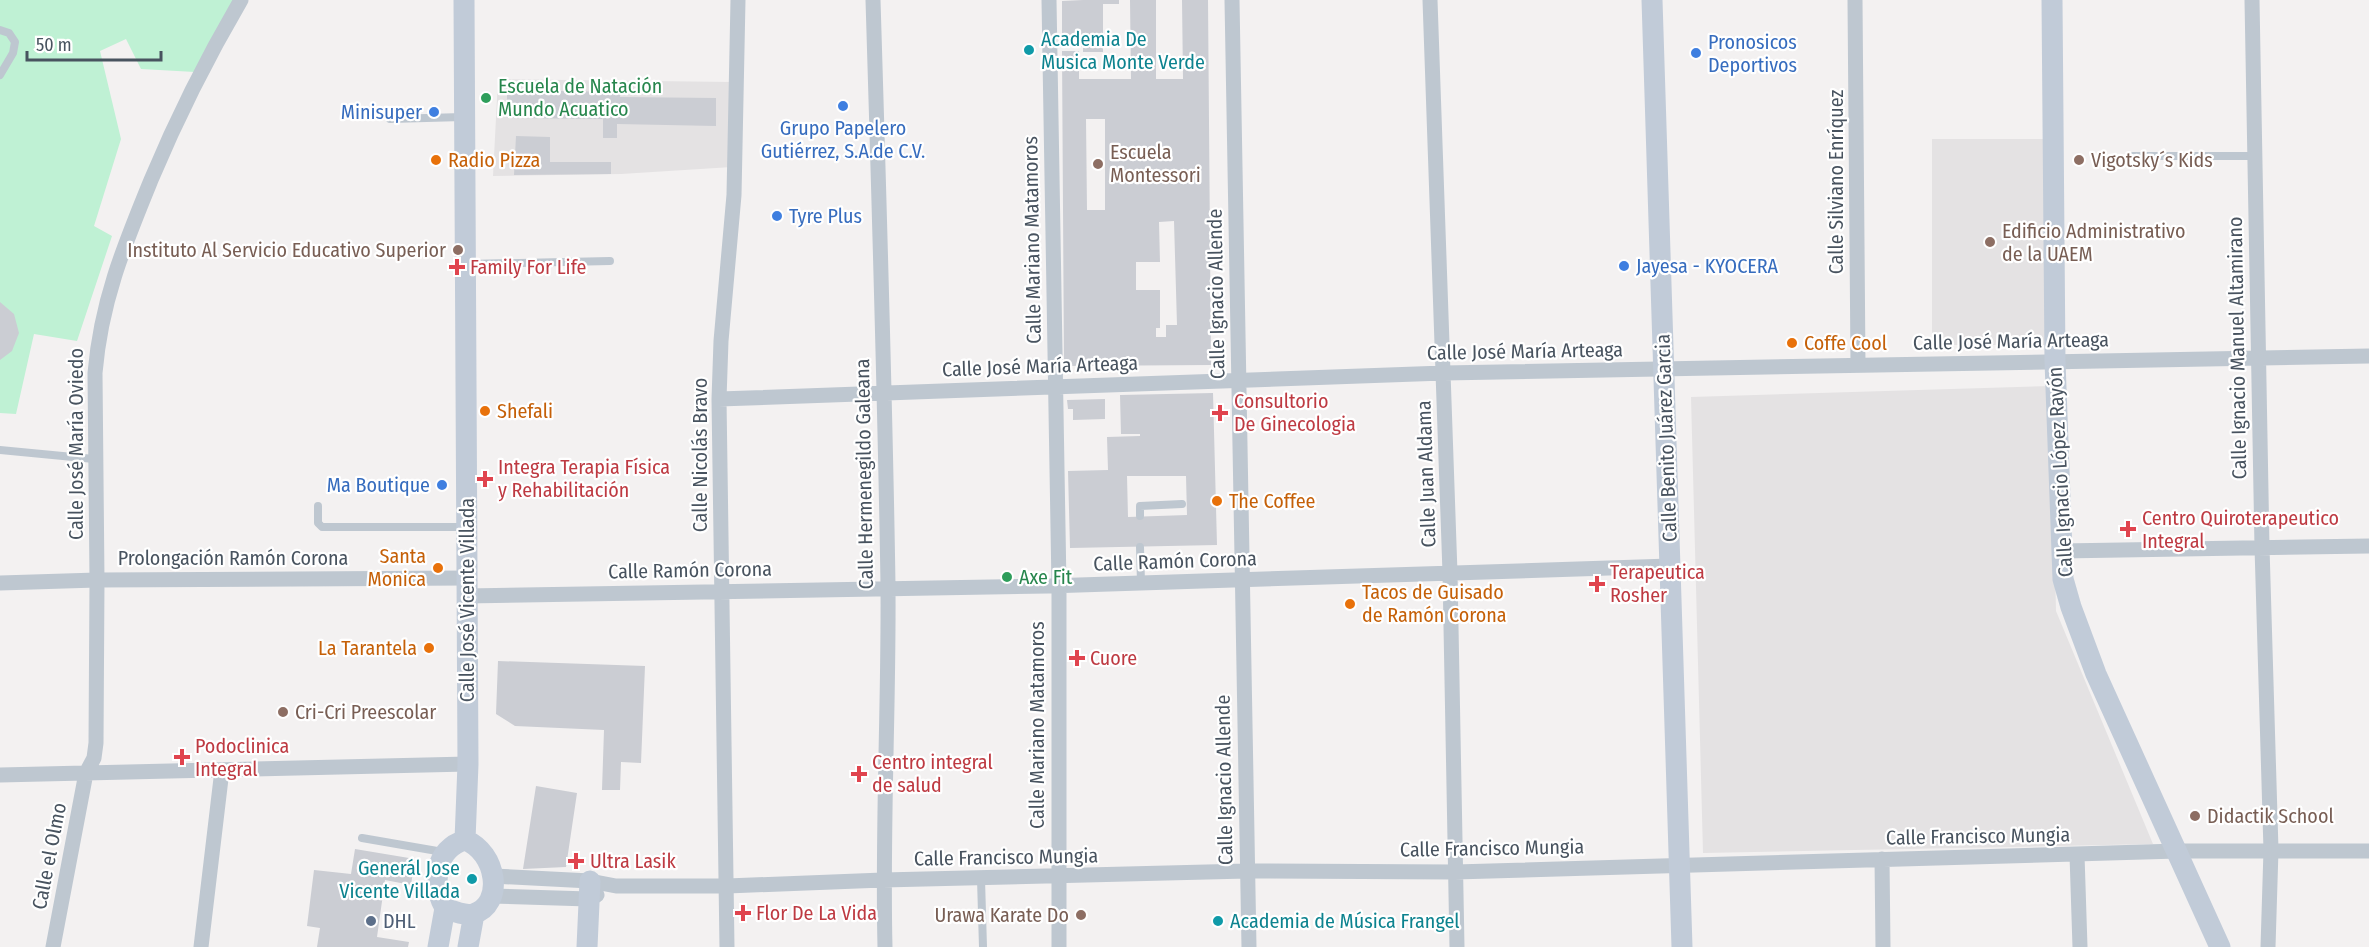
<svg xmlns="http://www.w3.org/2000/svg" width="2369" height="947" viewBox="0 0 2369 947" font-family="'Fira Sans Condensed',sans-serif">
<rect width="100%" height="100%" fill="#f3f1f1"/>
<path fill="#e4e2e3" d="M498,79L732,82V167L621,174L493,176Z
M1932,139H2047V345H1932Z
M2051,386L2056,611L2153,844L1703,853L1691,397Z"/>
<path fill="#bff1d4" d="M0,0H237L195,72L141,69L126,39L100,51L121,139L94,226L112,236L77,341L34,334L16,414L0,413Z"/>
<path fill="#cbcdd3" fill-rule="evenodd" d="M1083,0H1119V4H1103V52H1083V47H1062V1Z
M1130,0H1156V79H1183L1182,0H1208L1211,365L1064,366L1062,51H1079V79H1131ZM1086,119H1105V210H1087ZM1174,221L1177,325H1166V337H1156V328H1160V290H1136V262H1160L1159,222Z
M507,90L620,92V97L716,98V126L617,124V138H603V119L507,118Z
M516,136L550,137V162H611V174L514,175Z
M0,302L14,314L19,333L12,351L0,360Z
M1213,393L1217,545L1070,548L1068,471L1108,470L1107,437L1140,436V434H1121L1120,395ZM1127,476H1186L1187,515L1128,517Z
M1105,399V419L1073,420V409H1068L1067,400Z
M498,661L645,666L641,763L621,762L620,790H602L604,730L515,726L496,714Z
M536,786L577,793L566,867L523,869Z
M355,849L415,859L411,885L385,880L377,937L409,942L408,947H317L320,928L307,926L314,870L351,874Z"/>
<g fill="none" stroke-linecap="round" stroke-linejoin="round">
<path stroke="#bec7d0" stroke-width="8" d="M0,30L9,33L15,42L13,53L0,75
M390,119L463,117
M2133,156H2254
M468,264L610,261
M0,450L94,459
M318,506V523L322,527H466
M1140,516V506L1182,504
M1140,547L1141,583
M362,838L443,852
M981,879L983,947"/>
<path stroke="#bec7d0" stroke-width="15" d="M873,0C879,195 885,390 888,585C889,706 882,826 885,947
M1049,0L1059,586V947
M1232,0L1249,947
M1430,0L1450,573L1457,947
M1855,0L1858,365
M2252,0L2262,547L2271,850L2268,947
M719,399L1444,373L2369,356
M2061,551L2369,546
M0,583L97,580L467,578
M466,596L1048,586L1670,566
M0,775L468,764
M2077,855L2080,947
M1882,859L1883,947
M493,876L590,881L616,886H727L883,880L1247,871L1455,872L2178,851H2369
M491,896L589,899L597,895
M53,947L86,773L94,758L96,743L97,580L95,373C101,301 124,246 151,180C177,118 207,58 241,0
M201,947L222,770
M727,947L719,399L721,341L734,195L738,0"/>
<path stroke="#c1cbd8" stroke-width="21" d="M464,0L468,764L465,840
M1652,0L1682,947
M2052,0L2055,361L2063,579L2071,607L2096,674L2220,947
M465,840C497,852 505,905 473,914C464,916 453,911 445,908C431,883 435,849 465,840Z
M438,947L445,908
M468,947L474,914
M587,947L590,881"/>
</g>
<g fill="#0f9aa8" stroke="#fff" stroke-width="2">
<circle cx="1029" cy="50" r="6"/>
<circle cx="472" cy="879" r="6"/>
<circle cx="1218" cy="921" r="6"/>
</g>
<g fill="#3f7fe0" stroke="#fff" stroke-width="2">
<circle cx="1696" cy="53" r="6"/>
<circle cx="843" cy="106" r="6"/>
<circle cx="434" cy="112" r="6"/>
<circle cx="777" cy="216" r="6"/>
<circle cx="1624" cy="266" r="6"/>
<circle cx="442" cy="485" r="6"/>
</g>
<g fill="#2e9e5b" stroke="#fff" stroke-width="2">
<circle cx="486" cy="98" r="6"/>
<circle cx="1007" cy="577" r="6"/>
</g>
<g fill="#e8710a" stroke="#fff" stroke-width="2">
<circle cx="436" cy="160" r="6"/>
<circle cx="1792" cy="343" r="6"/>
<circle cx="485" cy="411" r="6"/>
<circle cx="1217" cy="501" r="6"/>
<circle cx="438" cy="568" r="6"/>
<circle cx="1350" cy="604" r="6"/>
<circle cx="429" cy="648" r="6"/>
</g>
<g fill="#8d6e63" stroke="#fff" stroke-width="2">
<circle cx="2079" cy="160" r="6"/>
<circle cx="1098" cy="164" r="6"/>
<circle cx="1990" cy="242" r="6"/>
<circle cx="458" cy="250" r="6"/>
<circle cx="283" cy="712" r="6"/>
<circle cx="2195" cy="816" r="6"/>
<circle cx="1081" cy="915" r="6"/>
</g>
<g fill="#e0444e" stroke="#fff" stroke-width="2">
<path d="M454 258h6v6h6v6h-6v6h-6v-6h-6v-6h6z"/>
<path d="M1217 404h6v6h6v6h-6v6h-6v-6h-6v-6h6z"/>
<path d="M482 470h6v6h6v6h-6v6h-6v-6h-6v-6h6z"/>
<path d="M2125 520h6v6h6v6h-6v6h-6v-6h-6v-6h6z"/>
<path d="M1594 575h6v6h6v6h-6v6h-6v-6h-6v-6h6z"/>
<path d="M1074 649h6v6h6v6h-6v6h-6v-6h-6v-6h6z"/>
<path d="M179 748h6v6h6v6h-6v6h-6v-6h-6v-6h6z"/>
<path d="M856 765h6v6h6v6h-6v6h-6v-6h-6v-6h6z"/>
<path d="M573 852h6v6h6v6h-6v6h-6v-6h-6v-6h6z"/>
<path d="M740 904h6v6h6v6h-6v6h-6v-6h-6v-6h6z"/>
</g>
<circle fill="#5c6f8a" stroke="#fff" stroke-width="2" cx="371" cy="921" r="6"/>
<g text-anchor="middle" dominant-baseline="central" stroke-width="4.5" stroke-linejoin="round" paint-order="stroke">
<g font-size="20" fill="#0d838f" stroke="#fff" text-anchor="start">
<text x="1041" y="39">Academia De<tspan x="1041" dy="23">Musica Monte Verde</tspan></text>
<text x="460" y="868" text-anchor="end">Generál Jose<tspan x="460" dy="23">Vicente Villada</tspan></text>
<text x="1230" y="921">Academia de Música Frangel</text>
</g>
<g font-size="20" fill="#366cbe" stroke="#fff" text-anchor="start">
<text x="1708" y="42">Pronosicos<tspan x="1708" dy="23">Deportivos</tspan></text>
<text x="422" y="112" text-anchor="end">Minisuper</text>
<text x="843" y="128" text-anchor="middle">Grupo Papelero<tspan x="843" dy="23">Gutiérrez, S.A.de C.V.</tspan></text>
<text x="789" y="216">Tyre Plus</text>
<text x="1636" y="266">Jayesa - KYOCERA</text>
<text x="430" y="485" text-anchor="end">Ma Boutique</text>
</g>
<g font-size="20" fill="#27864d" stroke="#fff" text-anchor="start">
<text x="498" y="86">Escuela de Natación<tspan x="498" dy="23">Mundo Acuatico</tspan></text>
<text x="1019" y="577">Axe Fit</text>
</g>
<g font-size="20" fill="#785e54" stroke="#fff" text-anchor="start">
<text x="1110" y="152">Escuela<tspan x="1110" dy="23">Montessori</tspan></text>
<text x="2091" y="160">Vigotsky´s Kids</text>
<text x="2002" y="231">Edificio Administrativo<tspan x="2002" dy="23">de la UAEM</tspan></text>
<text x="446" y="250" text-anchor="end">Instituto Al Servicio Educativo Superior</text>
<text x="295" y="712">Cri-Cri Preescolar</text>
<text x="2207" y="816">Didactik School</text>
<text x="1069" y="915" text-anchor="end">Urawa Karate Do</text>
</g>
<g font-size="20" fill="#c56008" stroke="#fff" text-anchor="start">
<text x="448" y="160">Radio Pizza</text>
<text x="1804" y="343">Coffe Cool</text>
<text x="497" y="411">Shefali</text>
<text x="1229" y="501">The Coffee</text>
<text x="426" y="556" text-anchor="end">Santa<tspan x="426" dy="23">Monica</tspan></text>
<text x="1362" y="592">Tacos de Guisado<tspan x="1362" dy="23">de Ramón Corona</tspan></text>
<text x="417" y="648" text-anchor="end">La Tarantela</text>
</g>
<g font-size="20" fill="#48535f" stroke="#fff">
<text transform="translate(1836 182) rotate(-90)">Calle Silviano Enríquez</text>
<text transform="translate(1032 240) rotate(-91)">Calle Mariano Matamoros</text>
<text transform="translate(1216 294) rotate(-91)">Calle Ignacio Allende</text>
<text transform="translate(2011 341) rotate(-1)">Calle José María Arteaga</text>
<text transform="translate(2237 348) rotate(-91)">Calle Ignacio Manuel Altamirano</text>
<text transform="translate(1525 351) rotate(-1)">Calle José María Arteaga</text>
<text transform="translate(1040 366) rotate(-2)">Calle José María Arteaga</text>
<text transform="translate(1666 438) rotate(-92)">Calle Benito Juárez Garcia</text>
<text transform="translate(76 444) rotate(-90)">Calle José María Oviedo</text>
<text transform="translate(700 455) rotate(-90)">Calle Nicolás Bravo</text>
<text transform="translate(2060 472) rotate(-93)">Calle Ignacio López Rayón</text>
<text transform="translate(864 474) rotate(-91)">Calle Hermenegildo Galeana</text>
<text transform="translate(1426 474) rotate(-92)">Calle Juan Aldama</text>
<text x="233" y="558">Prolongación Ramón Corona</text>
<text transform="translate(1175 561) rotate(-2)">Calle Ramón Corona</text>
<text transform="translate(690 570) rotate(-1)">Calle Ramón Corona</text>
<text transform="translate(467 600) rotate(-90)">Calle José Vicente Villada</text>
<text transform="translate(1037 725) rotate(-90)">Calle Mariano Matamoros</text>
<text transform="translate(1224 780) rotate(-91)">Calle Ignacio Allende</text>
<text transform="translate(1978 836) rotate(-1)">Calle Francisco Mungia</text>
<text transform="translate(1492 848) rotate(-1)">Calle Francisco Mungia</text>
<text transform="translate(49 856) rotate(-79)">Calle el Olmo</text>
<text transform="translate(1006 857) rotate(-1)">Calle Francisco Mungia</text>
</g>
<g font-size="20" fill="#be3a42" stroke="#fff" text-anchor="start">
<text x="470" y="267">Family For Life</text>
<text x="1234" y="401">Consultorio<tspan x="1234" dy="23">De Ginecologia</tspan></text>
<text x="498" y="467">Integra Terapia Física<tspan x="498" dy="23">y Rehabilitación</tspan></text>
<text x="2142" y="518">Centro Quiroterapeutico<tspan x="2142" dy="23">Integral</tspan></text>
<text x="1610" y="572">Terapeutica<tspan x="1610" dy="23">Rosher</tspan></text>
<text x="1090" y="658">Cuore</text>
<text x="195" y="746">Podoclinica<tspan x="195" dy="23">Integral</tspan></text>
<text x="872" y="762">Centro integral<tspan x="872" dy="23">de salud</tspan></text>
<text x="590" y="861">Ultra Lasik</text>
<text x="756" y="913">Flor De La Vida</text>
</g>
<g font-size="20" fill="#4e5e75" stroke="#fff" text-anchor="start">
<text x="383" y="921">DHL</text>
</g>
</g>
<path d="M27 51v9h134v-9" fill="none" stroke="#48535f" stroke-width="3"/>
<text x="36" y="51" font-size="18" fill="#48535f" stroke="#ffffff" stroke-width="4.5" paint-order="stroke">50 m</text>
</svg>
